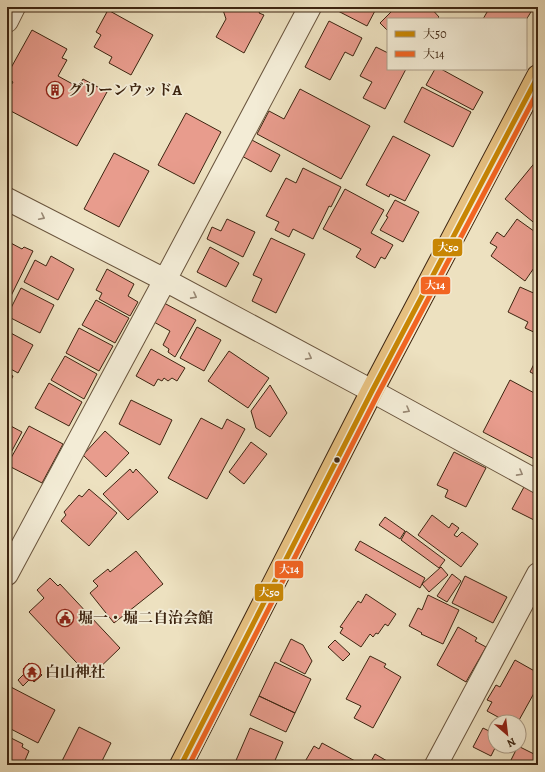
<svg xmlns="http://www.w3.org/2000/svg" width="545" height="772" viewBox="0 0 545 772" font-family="Alegreya,'Noto Serif JP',serif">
<rect width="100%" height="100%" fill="#ede1c0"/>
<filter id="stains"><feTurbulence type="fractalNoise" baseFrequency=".005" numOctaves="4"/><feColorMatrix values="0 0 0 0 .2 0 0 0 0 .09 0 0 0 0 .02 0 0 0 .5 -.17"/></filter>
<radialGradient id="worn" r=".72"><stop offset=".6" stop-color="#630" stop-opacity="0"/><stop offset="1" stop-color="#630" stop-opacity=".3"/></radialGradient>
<path fill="#e89c8d" stroke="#3d2511" d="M222,7H262L259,13L264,15L244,53L216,37L226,19Z
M340,7H377L367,26L338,11Z
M396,7H430L439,17L437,19H388V31L380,23Z
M490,7H534L526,20V19H483Z
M108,10L153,35L131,75L109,63L112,57L94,47L101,35L96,32Z
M329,21L362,38L353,56L345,52L330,80L305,67Z
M32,30L67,49L62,58L67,60L58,76L78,87L83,79L107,92L77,146L7,109V92L13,82L7,78V75Z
M376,47L388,53V69H406L385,109L363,98L372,82L360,76Z
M435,69H441L483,92L473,110L426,85Z
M422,87L471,112L453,147L404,122Z
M300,89L370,126L341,179L257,134L269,111L284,119Z
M186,113L221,132L194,184L158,165Z
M393,136L430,155L405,201L390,194L389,197L366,185Z
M250,139L280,155L271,172L240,155Z
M114,153L149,171L119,227L84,209Z
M537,160L538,161V226L505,199Z
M303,168L341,187L331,207L329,206L313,239L293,229L289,237L275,230L279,222L266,216L286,178L296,183Z
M345,189L384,210L371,233L393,245L385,259L381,257L375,268L356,257L361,249L323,229Z
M395,200L419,212L403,242L380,230L388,217L386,216Z
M227,219L255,232L243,257L207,239L212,227L221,231Z
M517,219L538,234V262L525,281L491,256L497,247L490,243L497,232L504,237Z
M271,238L305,254L276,313L252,301L262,279L253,275Z
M7,241L22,249L24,247L33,251L10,298L7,297Z
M210,247L239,263L226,287L197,272Z
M51,256L74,269L58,300L24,282L35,260L46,266Z
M107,269L134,284L128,296L138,302L130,316L99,299L102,293L96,290Z
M520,287L538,295V334L525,328L528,322L508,312Z
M21,288L54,305L40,333L7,316Z
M96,300L129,318L115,343L82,325Z
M164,303L196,320L175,357L168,352L169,349L163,345L170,331L154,322Z
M197,327L221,340L204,371L180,358Z
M79,328L113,346L99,371L66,353Z
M7,331L33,345L18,373L7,367Z
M151,349L185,368L177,381L172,378L168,381L164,378L162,381L158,379L154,386L136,376Z
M229,351L269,378L248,408L208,381Z
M65,356L97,374L84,399L51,380Z
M538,356V376L530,372Z
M7,373L13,376L7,388Z
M510,380L538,395V461L483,432Z
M49,383L82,402L69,426L35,408Z
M270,385L287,413L270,437L256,428L251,411Z
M131,400L172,420L160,445L119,424Z
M201,418L222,429L227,419L245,429L207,499L168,478Z
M7,424L22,432L7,460Z
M29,426L63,444L42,483L7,465Z
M105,431L129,453L106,477L83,455Z
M251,442L267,454L244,484L229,472Z
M454,452L486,468L466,507L445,497L448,490L437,485Z
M130,469L133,473L136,469L158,492L128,520L103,494Z
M524,487L538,495V522L512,509Z
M89,489L117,513L89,546L61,521L66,515L64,512L79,495L82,497Z
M432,515L449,528L452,523L459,528L454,535L457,537L462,532L478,544L461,567L418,535Z
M385,517L405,531L400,539L379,525Z
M406,531L445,560L439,568L401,540Z
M360,541L425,578L420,588L355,550Z
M136,551L163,584L114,623L90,593L98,586L93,581L108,569L110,572Z
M441,567L448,575L429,592L422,584Z
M452,574L461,581L447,602L437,596Z
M465,576L507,597L493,623L452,603Z
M50,578L58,586L60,584L120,648L90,677L29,612L44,598L37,590Z
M366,594L396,614L388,626L385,624L378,634L376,633L373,637L370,634L361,647L340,633L343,628L340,627L358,601L361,603Z
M428,595L459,610L443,644L421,634L422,633L409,626L418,608L422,610Z
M458,627L477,638L475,641L486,647L466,682L437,665Z
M291,639L303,645L312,661L305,674L280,661Z
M335,640L350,654L343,661L328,647Z
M370,656L386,664L384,667L401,677L373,728L354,718L361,706L346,699Z
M515,660L538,673V686L518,722H507L487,711L492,702L487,700L496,685L500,687Z
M275,662L311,679L295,713L259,696Z
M29,663L42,675L34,682L23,669Z
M24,674L30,679L23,686L18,680Z
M7,685L55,710L38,743L7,727Z
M259,696L295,713L286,732L250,715Z
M79,727L111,743L100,765H60Z
M250,728L283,742L273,765H234Z
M483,728L495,734V746H496L491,756L473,747Z
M7,736L23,744L22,747L29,751L23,765L13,764L7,765Z
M322,743L355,761L352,765H303L314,746L319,749Z
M518,746L538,756V765H511L509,764Z
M375,754L394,765H369Z"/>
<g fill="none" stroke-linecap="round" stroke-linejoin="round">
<defs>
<path id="street" d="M7,21L14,7
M7,199L165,280L372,391L538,482
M7,574L165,280L310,7
M436,765L538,574"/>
<path id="primary" d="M181,765L372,391L538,76"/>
</defs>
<use href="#street" stroke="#69543d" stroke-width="24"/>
<use href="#primary" stroke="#3d2511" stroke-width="24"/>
<use href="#street" stroke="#f3ecd6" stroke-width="22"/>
<use href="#primary" stroke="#e6c080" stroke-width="22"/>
<defs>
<path id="bus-1" d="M181,765L372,391L538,76"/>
<path id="bus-2" d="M189,765L378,394L538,91"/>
</defs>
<use href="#bus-1" stroke="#f3ecd6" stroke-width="8"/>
<use href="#bus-2" stroke="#f3ecd6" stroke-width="8"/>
<use href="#bus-1" stroke="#c88604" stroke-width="5"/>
<use href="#bus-2" stroke="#f26522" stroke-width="5"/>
</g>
<defs><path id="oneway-chevron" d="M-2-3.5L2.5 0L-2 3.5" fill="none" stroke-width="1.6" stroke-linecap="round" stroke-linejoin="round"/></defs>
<g stroke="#988874">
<use href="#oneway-chevron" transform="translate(42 217) rotate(27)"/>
<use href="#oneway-chevron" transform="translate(194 296) rotate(28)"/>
<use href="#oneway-chevron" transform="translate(309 357) rotate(28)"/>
<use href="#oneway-chevron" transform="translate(407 410) rotate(29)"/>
<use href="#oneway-chevron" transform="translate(520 473) rotate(29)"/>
</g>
<defs>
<symbol id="building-ring" viewBox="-11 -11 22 22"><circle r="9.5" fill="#f3ecd6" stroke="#8f2418" stroke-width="1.5"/><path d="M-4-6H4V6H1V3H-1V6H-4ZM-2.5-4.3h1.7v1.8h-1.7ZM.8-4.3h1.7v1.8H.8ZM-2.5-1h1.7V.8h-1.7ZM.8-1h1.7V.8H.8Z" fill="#8f2418"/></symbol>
<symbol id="civic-ring" viewBox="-11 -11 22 22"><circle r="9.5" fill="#f3ecd6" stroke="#8f2418" stroke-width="1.5"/><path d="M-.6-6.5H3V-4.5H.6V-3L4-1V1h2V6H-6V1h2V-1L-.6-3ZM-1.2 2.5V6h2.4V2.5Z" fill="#8f2418"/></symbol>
<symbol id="temple-ring" viewBox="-11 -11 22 22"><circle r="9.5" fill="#f3ecd6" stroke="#8f2418" stroke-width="1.5"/><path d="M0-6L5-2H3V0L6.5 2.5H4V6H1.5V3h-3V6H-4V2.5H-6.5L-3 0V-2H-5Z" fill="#8f2418"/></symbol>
</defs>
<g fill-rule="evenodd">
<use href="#building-ring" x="45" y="80" width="20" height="20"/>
<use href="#civic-ring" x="55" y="608" width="20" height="20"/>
<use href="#temple-ring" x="22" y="662" width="20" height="20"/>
</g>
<circle fill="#3d2511" stroke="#f3ecd6" stroke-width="1.5" cx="337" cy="460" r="3.5"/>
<g text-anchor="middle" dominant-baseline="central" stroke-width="3.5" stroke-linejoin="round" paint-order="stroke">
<g font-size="15" font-weight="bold" fill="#3d2511" stroke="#f3ecd6" text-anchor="start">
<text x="68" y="90">グリーンウッドA</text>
<text x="78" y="618">堀一・堀二自治会館</text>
<text x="45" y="672">白山神社</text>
</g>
</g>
<g stroke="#f3ecd6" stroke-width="1.5">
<rect x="432" y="238" width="31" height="19" rx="4" fill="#c88604"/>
<rect x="420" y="276" width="31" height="19" rx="4" fill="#f26522"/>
<rect x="274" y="560" width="30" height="19" rx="4" fill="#f26522"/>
<rect x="254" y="583" width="30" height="19" rx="4" fill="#c88604"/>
</g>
<g font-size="11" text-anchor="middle" font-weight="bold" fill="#fff">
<text x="448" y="251">大50</text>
<text x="435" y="289">大14</text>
<text x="289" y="573">大14</text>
<text x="269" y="596">大50</text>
</g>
<rect width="545" height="772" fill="none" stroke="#ede1c0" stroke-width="24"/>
<rect x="8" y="8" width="529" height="756" fill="none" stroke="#3d2511" stroke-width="2"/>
<rect x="12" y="12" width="521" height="748" fill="none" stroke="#3d2511"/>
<rect x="387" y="18" width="140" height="52" fill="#f3ecd6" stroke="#aa9c87"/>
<rect x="395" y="31" width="20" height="6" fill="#c88604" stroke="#aa9c87"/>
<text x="423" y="38" font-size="12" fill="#3d2511">大50</text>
<rect x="395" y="51" width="20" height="6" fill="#f26522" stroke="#aa9c87"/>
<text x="423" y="58" font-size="12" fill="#3d2511">大14</text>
<g transform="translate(507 734) rotate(152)"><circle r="19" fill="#f3ecd6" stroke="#aa9c87"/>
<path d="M0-3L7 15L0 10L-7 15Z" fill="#8f2418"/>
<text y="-6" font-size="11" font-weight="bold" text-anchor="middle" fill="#3d2511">N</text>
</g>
<rect width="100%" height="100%" filter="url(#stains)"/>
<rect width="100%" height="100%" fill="url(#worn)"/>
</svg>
